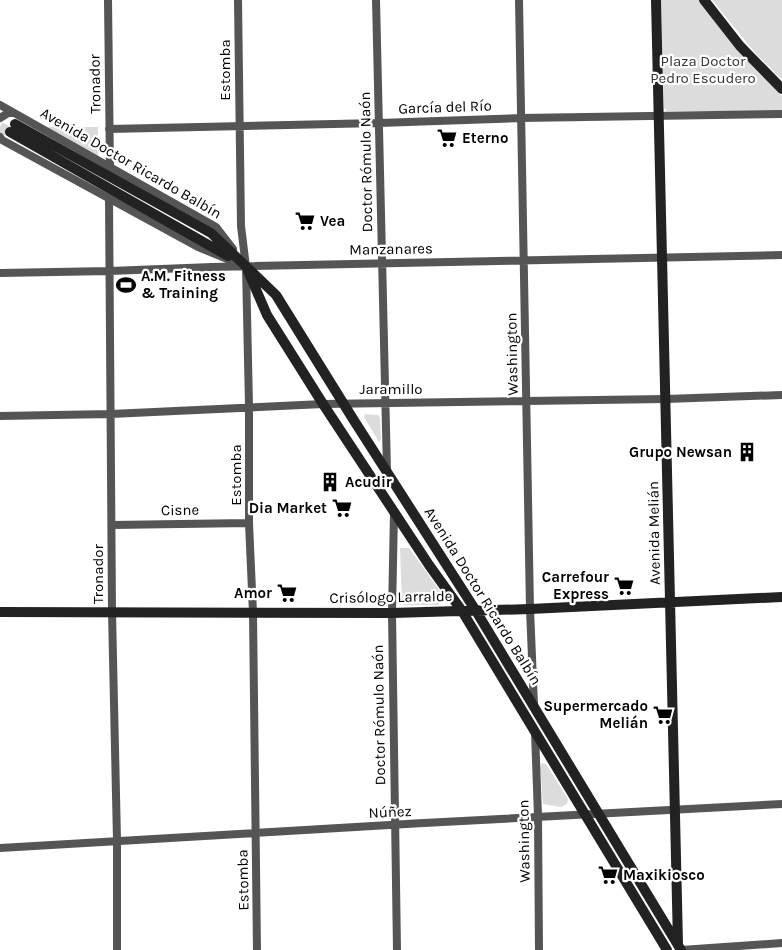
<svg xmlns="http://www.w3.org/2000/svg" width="782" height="950" viewBox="0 0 782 950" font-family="Karla,sans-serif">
<rect width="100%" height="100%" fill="#fff"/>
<path fill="#dcdcdc" d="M661,0H699L726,35L782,96V111H667L664,108Z
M712,0H782V79L757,55Z
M42,127H98V157Z
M365,414L378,415L380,418L381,439L379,442L364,417Z
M400,548H409L443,595L438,605H402Z
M542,763L546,764L568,799L567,804L561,807L543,804L540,767Z"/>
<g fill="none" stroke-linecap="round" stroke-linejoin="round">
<path stroke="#d9d9d9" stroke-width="10" stroke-dasharray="10 5" stroke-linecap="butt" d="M0,127L10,132"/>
<path stroke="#555" stroke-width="8" d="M108,0L110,168
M238,0L241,226L246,267L249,406V523L253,613L257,950
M376,0L387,471
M519,0L530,609L534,705
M0,105L216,227L233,249
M0,118L8,113H14
M109,129L379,123L521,118L782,114
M0,137L2,140L198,247L242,265
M109,199L112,612L117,840V950
M0,273L110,271L212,267L782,255
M0,416L111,414L323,404L666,399L782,395
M394,512L392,613L397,950
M112,525L249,523
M535,732L538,816L539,950
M0,848C261,831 521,818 782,804
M681,950L782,943"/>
<path stroke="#222" stroke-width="10" d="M656,0L678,944
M704,0L740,46L782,89
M15,124L211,233L276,295L353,419L476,611L681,950
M10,132L228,256
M248,271L267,315L323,404L429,565L462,611L667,950
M0,612L392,613L530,609L782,597"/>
</g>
<defs>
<symbol id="supermarket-bare" viewBox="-9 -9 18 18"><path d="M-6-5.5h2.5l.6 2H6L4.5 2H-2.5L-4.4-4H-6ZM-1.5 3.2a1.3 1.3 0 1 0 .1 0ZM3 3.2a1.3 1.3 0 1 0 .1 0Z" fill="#000" stroke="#fff" stroke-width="2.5" paint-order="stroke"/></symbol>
<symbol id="stadium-bare" viewBox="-9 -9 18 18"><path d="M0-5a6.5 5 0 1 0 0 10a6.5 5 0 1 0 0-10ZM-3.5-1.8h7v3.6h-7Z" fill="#000" stroke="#fff" stroke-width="2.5" paint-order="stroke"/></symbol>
<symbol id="building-bare" viewBox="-9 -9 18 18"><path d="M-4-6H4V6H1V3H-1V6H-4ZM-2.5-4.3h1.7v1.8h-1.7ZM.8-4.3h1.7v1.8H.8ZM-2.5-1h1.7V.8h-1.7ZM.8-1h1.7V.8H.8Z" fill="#000" stroke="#fff" stroke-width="2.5" paint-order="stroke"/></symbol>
</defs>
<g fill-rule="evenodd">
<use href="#supermarket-bare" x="433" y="124" width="28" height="28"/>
<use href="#supermarket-bare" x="291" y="207" width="28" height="28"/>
<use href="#stadium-bare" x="112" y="271" width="28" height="28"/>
<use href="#building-bare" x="733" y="438" width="28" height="28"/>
<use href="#building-bare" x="316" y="468" width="28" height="28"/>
<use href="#supermarket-bare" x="328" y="494" width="28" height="28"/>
<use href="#supermarket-bare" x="610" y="572" width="28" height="28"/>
<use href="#supermarket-bare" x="273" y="579" width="28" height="28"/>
<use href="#supermarket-bare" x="649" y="701" width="28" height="28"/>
<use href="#supermarket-bare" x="594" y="861" width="28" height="28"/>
</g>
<g text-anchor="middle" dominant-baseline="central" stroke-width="4.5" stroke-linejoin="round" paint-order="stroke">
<g font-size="15" fill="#333" stroke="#fff">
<text x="703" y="61">Plaza Doctor<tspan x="703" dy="17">Pedro Escudero</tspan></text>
</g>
<g font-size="15" fill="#000" stroke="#fff">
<text transform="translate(225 70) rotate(-90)">Estomba</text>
<text transform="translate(95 84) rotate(-91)">Tronador</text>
<text transform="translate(445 107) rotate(-2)">García del Río</text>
<text transform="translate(366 162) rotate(-91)">Doctor Rómulo Naón</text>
<text transform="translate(131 163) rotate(30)">Avenida Doctor Ricardo Balbín</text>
<text transform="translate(391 249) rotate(-1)">Manzanares</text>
<text transform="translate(512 354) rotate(-91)">Washington</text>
<text x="391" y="389">Jaramillo</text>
<text transform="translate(236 475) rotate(-90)">Estomba</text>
<text transform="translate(180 510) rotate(-1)">Cisne</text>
<text transform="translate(654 533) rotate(-91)">Avenida Melián</text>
<text transform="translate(98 574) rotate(-90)">Tronador</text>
<text transform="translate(483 596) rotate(58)">Avenida Doctor Ricardo Balbín</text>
<text transform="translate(391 597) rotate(-1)">Crisólogo Larralde</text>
<text transform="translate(379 715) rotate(-91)">Doctor Rómulo Naón</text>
<text transform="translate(390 812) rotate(-3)">Núñez</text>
<text transform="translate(524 841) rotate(-91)">Washington</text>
<text transform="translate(243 880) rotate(-91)">Estomba</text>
</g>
<g font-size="15" font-weight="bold" fill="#000" stroke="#fff" text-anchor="start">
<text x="462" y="138">Eterno</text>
<text x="320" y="221">Vea</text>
<text x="141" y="276">A.M. Fitness<tspan x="141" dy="17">&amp; Training</tspan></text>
<text x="732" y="452" text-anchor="end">Grupo Newsan</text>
<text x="345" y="482">Acudir</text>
<text x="327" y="508" text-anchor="end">Dia Market</text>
<text x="609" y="577" text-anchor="end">Carrefour<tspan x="609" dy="17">Express</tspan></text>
<text x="272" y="593" text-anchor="end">Amor</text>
<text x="648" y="706" text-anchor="end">Supermercado<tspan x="648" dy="17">Melián</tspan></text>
<text x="623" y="875">Maxikiosco</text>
</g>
</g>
</svg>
